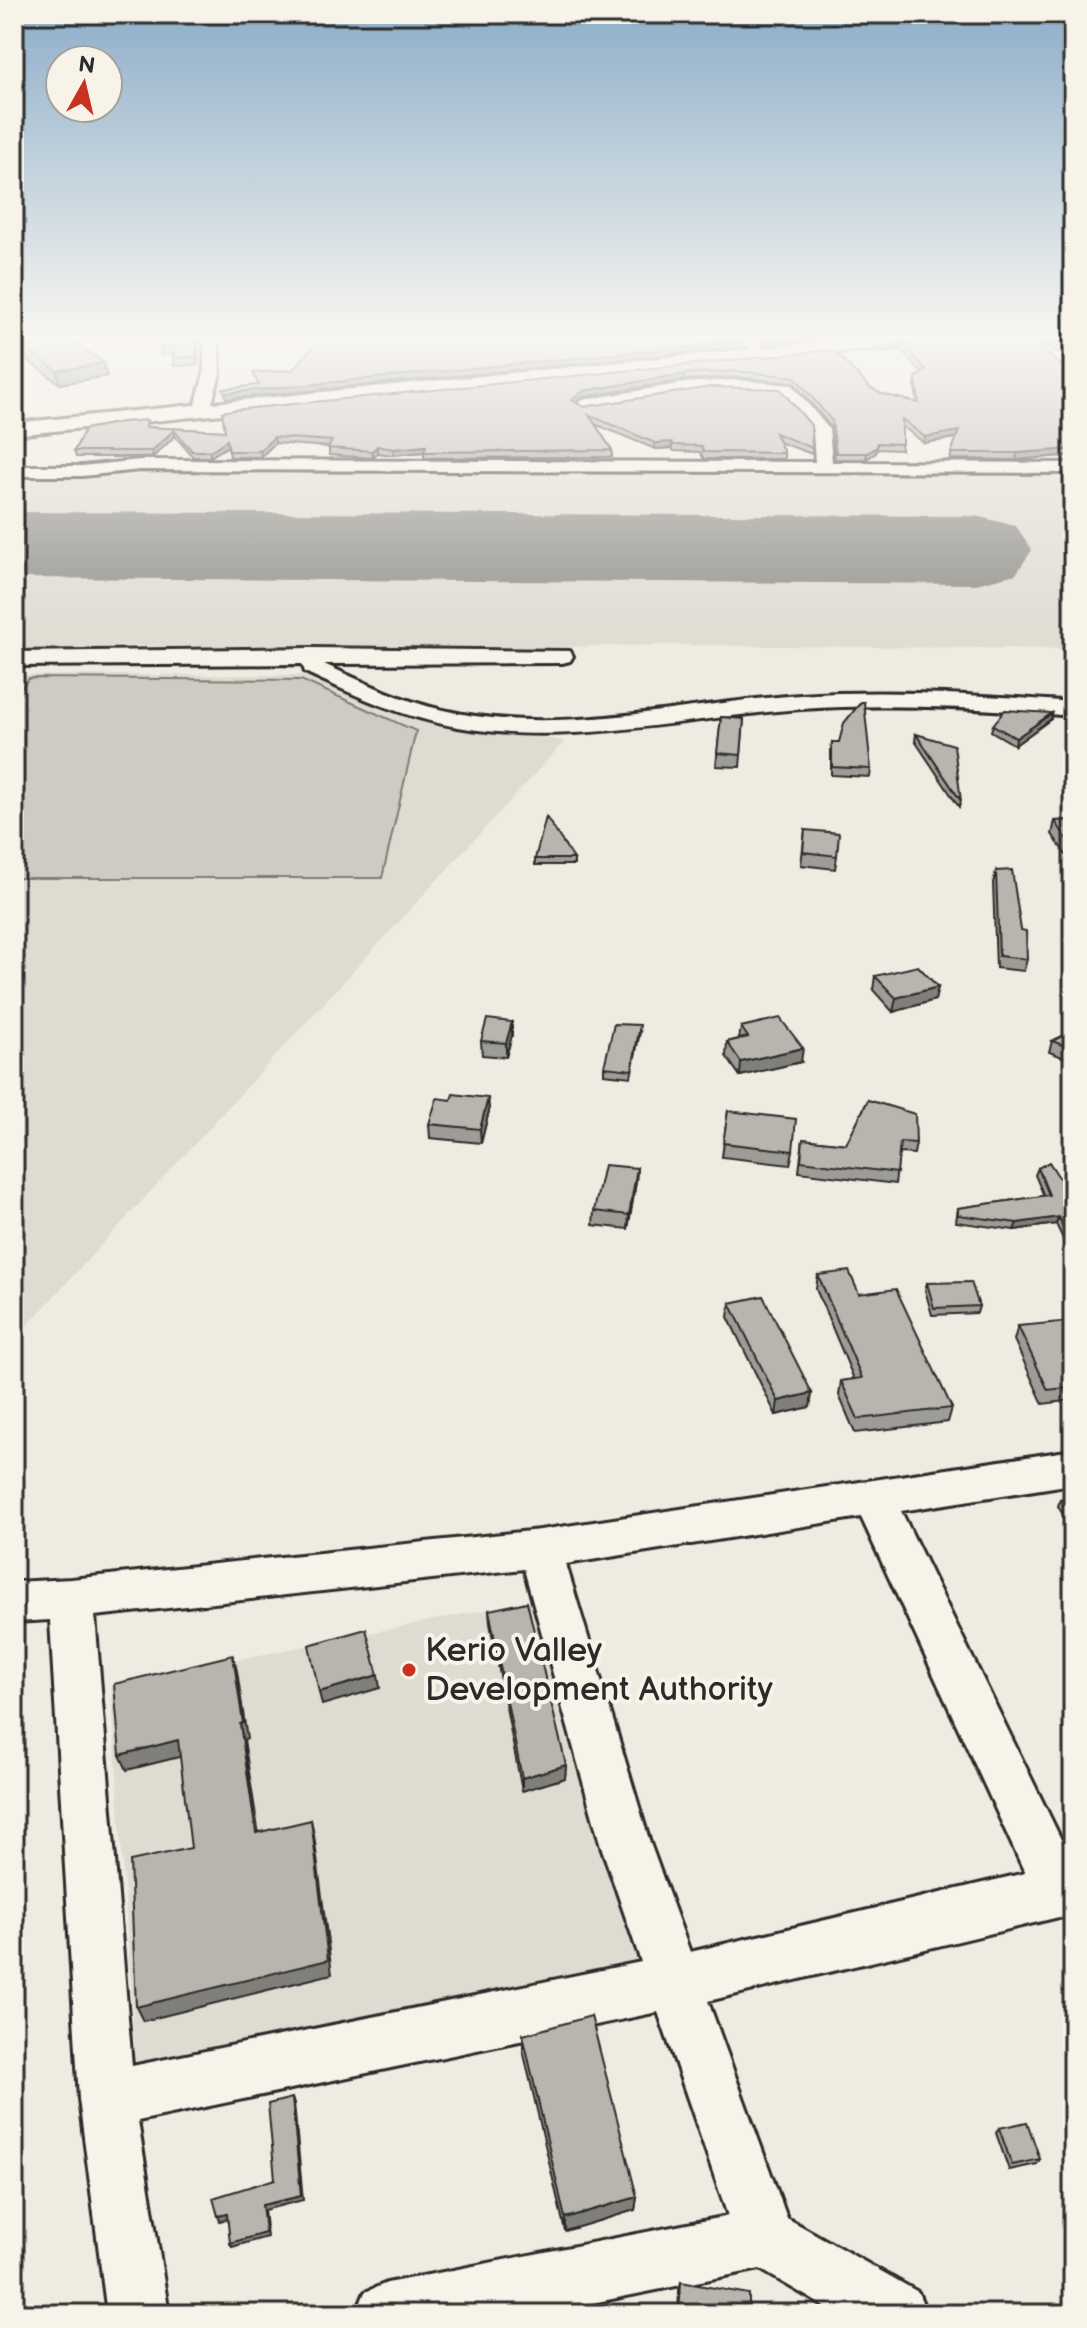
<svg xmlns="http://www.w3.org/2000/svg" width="1087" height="2328" viewBox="0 0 1087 2328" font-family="'Balsamiq Sans',sans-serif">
<rect width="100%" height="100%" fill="#efebe0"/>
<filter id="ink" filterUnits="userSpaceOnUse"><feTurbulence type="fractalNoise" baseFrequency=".0125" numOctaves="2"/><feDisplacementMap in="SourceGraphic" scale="16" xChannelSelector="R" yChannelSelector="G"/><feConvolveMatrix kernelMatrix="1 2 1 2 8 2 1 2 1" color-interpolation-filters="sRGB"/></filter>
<g filter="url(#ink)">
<path fill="#dedbd1" d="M123,467L1073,470V649L668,645L498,648L117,646L14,656V473Z
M14,675H303L411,719L565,741L14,1340Z
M539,1599L659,1968L137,2083L111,1685Z"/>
<path fill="#cfcbc2" stroke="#7d7b76" stroke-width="2" d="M29,678L301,680L416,731L382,878H14V696Z"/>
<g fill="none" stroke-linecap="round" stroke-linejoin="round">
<path fill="#8d8b86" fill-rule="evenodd" d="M14,512L976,516L1016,526L1032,550L1016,574L976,584L14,578Z"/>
<defs>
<path id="minor" d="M204,335H218L220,374L210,410L202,415L194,410L204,374Z
M733,335H749L769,353L762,357Z
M736,380L792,385L829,429L832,462L1073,463V473L140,470L82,476H14V466H82L140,460L815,462L813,430L781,392L710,390L583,410L575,405L583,400L684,383Z
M312,648L570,651L573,656L570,661L562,663L324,664C363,682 402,701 443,710C559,737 683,703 800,695C891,689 982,695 1073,702V716C983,708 892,703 801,709C688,717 572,747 458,727C404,718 354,695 305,672L302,664L14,666V652Z
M1073,1450V1484L901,1511L1073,1864V1920L1059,1917L708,2001L787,2218L918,2292L927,2314H837L760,2269L538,2314H356L365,2292L387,2283L728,2216L658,2012L138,2121L169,2314H107L79,2099L50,1620L14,1622V1582L71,1579L540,1530ZM861,1517L1025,1873L690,1952L650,1843L566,1564ZM524,1569L600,1843L641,1962L132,2066L95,1616Z"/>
<path id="major" d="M889,335H959L950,341L14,435V423Z"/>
</defs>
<use href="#minor" stroke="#2b2b2b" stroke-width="6"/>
<use href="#major" stroke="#2b2b2b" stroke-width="6"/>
<use href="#minor" fill="#f7f3e8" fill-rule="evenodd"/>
<use href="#major" fill="#f7f3e8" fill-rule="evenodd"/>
</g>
<path fill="#9e9c96" stroke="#2b2b2b" stroke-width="2" d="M164,335H199L197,365L174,366L173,354L161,355L160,347Z
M754,335H857L764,345Z
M956,335H1073V359L1033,341L1073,376V455L1016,460L950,459L957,438L924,443L902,426L901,450L876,449V453L866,459H835L831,427L794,383L736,377L684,380L582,397L576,402L584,407L711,387L812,448V454L779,442L784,453V459H704L700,452L674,451L672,448L655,449L595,424L612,450V457L424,458V452L393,455L377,453L373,458L329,455V447L275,443L261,457H230L228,446L210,457H193L175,436L153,457H76L74,451L148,427L225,431L833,350L870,388L882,394L917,403L915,384L916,378L922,373L901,350L878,351L879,346L951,338Z
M24,347L107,376L60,384L27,360Z
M1052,713L1051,719L1015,745L991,731L993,725Z
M721,717L744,719L740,767L716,766Z
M916,734L961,801L959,807L915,741Z
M832,742L871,769L870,777L831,775V750Z
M1073,820V866L1052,834L1055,821Z
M805,830L837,856L835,869L801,865Z
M535,859H574V865H535Z
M996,871L1021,930L1027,959L1024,971L996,968L993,883Z
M875,976L938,987L935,1000L893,1012L873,990Z
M512,1022V1035L506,1057L482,1055L481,1041Z
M741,1027L801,1062L740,1076L726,1056L727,1042L739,1039Z
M1073,1031V1061L1049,1052L1052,1041Z
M640,1032L631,1077L604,1074V1067Z
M488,1098L489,1111L481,1143L430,1138L429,1124L451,1100Z
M868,1100L916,1143L914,1154L899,1153L895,1184L799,1172L803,1139L846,1144Z
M728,1111L793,1151L790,1165L722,1157Z
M637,1168L636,1182L628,1229L593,1225L594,1211Z
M1038,1168L1073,1199V1250L1062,1251L1065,1243L1056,1224L1014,1230L956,1222L958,1208L1044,1196L1035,1175Z
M818,1275L859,1294L952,1408L948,1422L855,1433L839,1395L841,1381L854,1379L816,1289Z
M927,1283L979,1306L977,1313L932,1315L925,1290Z
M730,1303L812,1393L810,1407L776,1415L728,1317Z
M1073,1324V1400L1043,1404L1014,1340L1018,1326Z
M1073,1496V1532L1058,1506L1060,1499Z
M489,1610L566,1765L565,1778L522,1791L490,1623Z
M523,2035L637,2197L635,2210L565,2231L523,2050Z
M999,2128L1040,2159L1037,2164L1009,2170L996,2133Z
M681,2282L749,2314H678L679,2290Z"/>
<path fill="#817f7a" stroke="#2b2b2b" stroke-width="2" d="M198,335H199L197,365L196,357Z
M802,335H857L764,345L765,339Z
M744,341L743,347L226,399L225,393Z
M902,344L901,350L878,351L879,346Z
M104,363L107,376L60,384L57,371Z
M684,374V380L582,397L572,406V400L583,391Z
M174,430L175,436L153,457L152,451Z
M959,431L958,437L924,443L925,437Z
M21,433L22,439L14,459V449Z
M274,437L275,443L261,457L260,451Z
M227,440L228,446L210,457V451Z
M672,442V448L655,449V443Z
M377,446V453L373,458L372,451Z
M426,446L424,452L393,455V449Z
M877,447L876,453L866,459L867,453Z
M1073,449V455L1016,460L1017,453Z
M1052,713L1051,719L1015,745L1016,738Z
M938,987L935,1000L893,1012L896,998Z
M512,1022V1035L506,1057V1043Z
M803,1048L801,1062L740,1076L741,1062Z
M488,1098L489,1111L481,1143L480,1129Z
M637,1168L636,1182L628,1229L629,1215Z
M1059,1217L1056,1224L1014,1230L1017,1223Z
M812,1393L810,1407L776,1415L778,1401Z
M233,1655L237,1671L247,1739L244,1740L261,1848L256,1833L240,1724Z
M378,1675L380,1688L322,1705L319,1692Z
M178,1740L183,1756L127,1770L120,1755Z
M566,1765L565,1778L522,1791V1778Z
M311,1820L314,1835L332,1974L143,2021L136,2007Z
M292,2098L294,2103L303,2200L264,2210L267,2237L232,2247L230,2243L262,2205L301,2196Z
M637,2197L635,2210L565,2231V2218Z
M227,2214L230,2218L220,2221L218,2216Z
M14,2216L18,2220L16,2267L14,2265Z"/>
<path fill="#b8b5ae" stroke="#2b2b2b" stroke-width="2" d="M164,335H198L196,357L173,358L175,347H160Z
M323,335H736L744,341L225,393L223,389L259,385L253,373L293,370Z
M760,335H802L765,339Z
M956,335H1026L1073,376V449L1017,453H951L959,431L925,437L902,419V444L877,443V447L867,453H836L832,421L795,377L736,371L684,374L583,391L572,400L584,407L711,387L780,389L811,425L812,448L775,433L784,453L704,452L701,446L674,445L672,442L655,443L589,415L612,450L424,452L426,446L393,449L377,446L372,451L328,448L332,441L274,437L260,451H229L227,440L210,451H192L174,430L152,451H74L85,429L122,422L147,420L146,427L225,431L222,412L233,410L833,350L870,388L882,394L919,403L916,378L926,370L902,344L879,346L951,338Z
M1033,335H1073V353Z
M71,340L104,363L57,371L24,347Z
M14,433H21L14,449Z
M861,702H864L871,769L832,767V742H839L844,723Z
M1005,710L1052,713L1016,738L993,725Z
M721,717L744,719L741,755L717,753Z
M916,734L954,745L961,801Z
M546,817L574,859H535Z
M1073,820V848L1055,821Z
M805,830L839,833L837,856L803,852Z
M1012,870L1021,930L1026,931L1027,959L999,956L996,871Z
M918,966L938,987L896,998L875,976Z
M780,1018L803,1048L741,1062L727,1042L748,1037L741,1027Z
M487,1019L512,1022L506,1043L481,1041Z
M614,1024L640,1025L632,1070L604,1067Z
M1073,1031V1049L1052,1041Z
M453,1094L488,1098L480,1129L429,1124L437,1098L451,1100Z
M868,1100L915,1114L916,1143L900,1142L897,1173L801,1161L803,1139L846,1144Z
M728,1111L796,1119L793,1151L723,1143Z
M1049,1162L1073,1199V1243L1065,1244L1067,1236L1059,1217L1017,1223L958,1215V1208L1049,1195L1038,1168Z
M604,1165L637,1168L629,1215L594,1211Z
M849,1271L859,1294L896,1289L952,1408L858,1419L841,1381L862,1378L818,1275Z
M971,1282L979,1306L934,1308L927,1283Z
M763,1296L812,1393L778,1401L730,1303Z
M1071,1321L1073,1324V1387L1048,1390L1018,1326Z
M1073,1496V1520L1060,1499Z
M527,1602L566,1765L522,1778L489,1610Z
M366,1629L378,1675L319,1692L309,1645Z
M233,1655L243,1723L240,1724L256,1833L311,1820L328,1960L136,2007L130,1861L191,1848L178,1740L120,1755L114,1684Z
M591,2016L637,2197L565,2218L523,2035Z
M292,2098L301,2196L262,2205L265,2233L230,2243L227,2214L218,2216L213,2198L275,2179L268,2104Z
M1027,2122L1040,2159L1012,2165L999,2128Z
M681,2282L749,2294V2314H679Z"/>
</g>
<linearGradient id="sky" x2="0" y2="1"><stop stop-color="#8dadc9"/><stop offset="0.51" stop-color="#f8f6f1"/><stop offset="1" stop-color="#f8f6f1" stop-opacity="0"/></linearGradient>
<rect width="1087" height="661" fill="url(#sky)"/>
<circle fill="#c8321e" stroke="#f7f3e8" stroke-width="3" cx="409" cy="1670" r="8"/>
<g text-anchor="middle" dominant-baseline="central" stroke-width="8" stroke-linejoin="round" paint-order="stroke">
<g font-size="34" fill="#2b2b2b" stroke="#f7f3e8" text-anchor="start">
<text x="425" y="1650">Kerio Valley<tspan x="425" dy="39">Development Authority</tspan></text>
</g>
</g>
<rect width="1087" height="2328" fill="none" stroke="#f7f3e8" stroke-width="48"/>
<rect x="24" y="24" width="1039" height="2280" fill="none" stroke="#2b2b2b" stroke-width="3" filter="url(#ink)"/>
<g transform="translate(84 84) rotate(8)"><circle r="38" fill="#f7f3e8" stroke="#a5a39c" stroke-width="2"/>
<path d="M0-6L14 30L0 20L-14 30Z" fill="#c8321e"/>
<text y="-12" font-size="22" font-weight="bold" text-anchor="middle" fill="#2b2b2b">N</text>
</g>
</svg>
